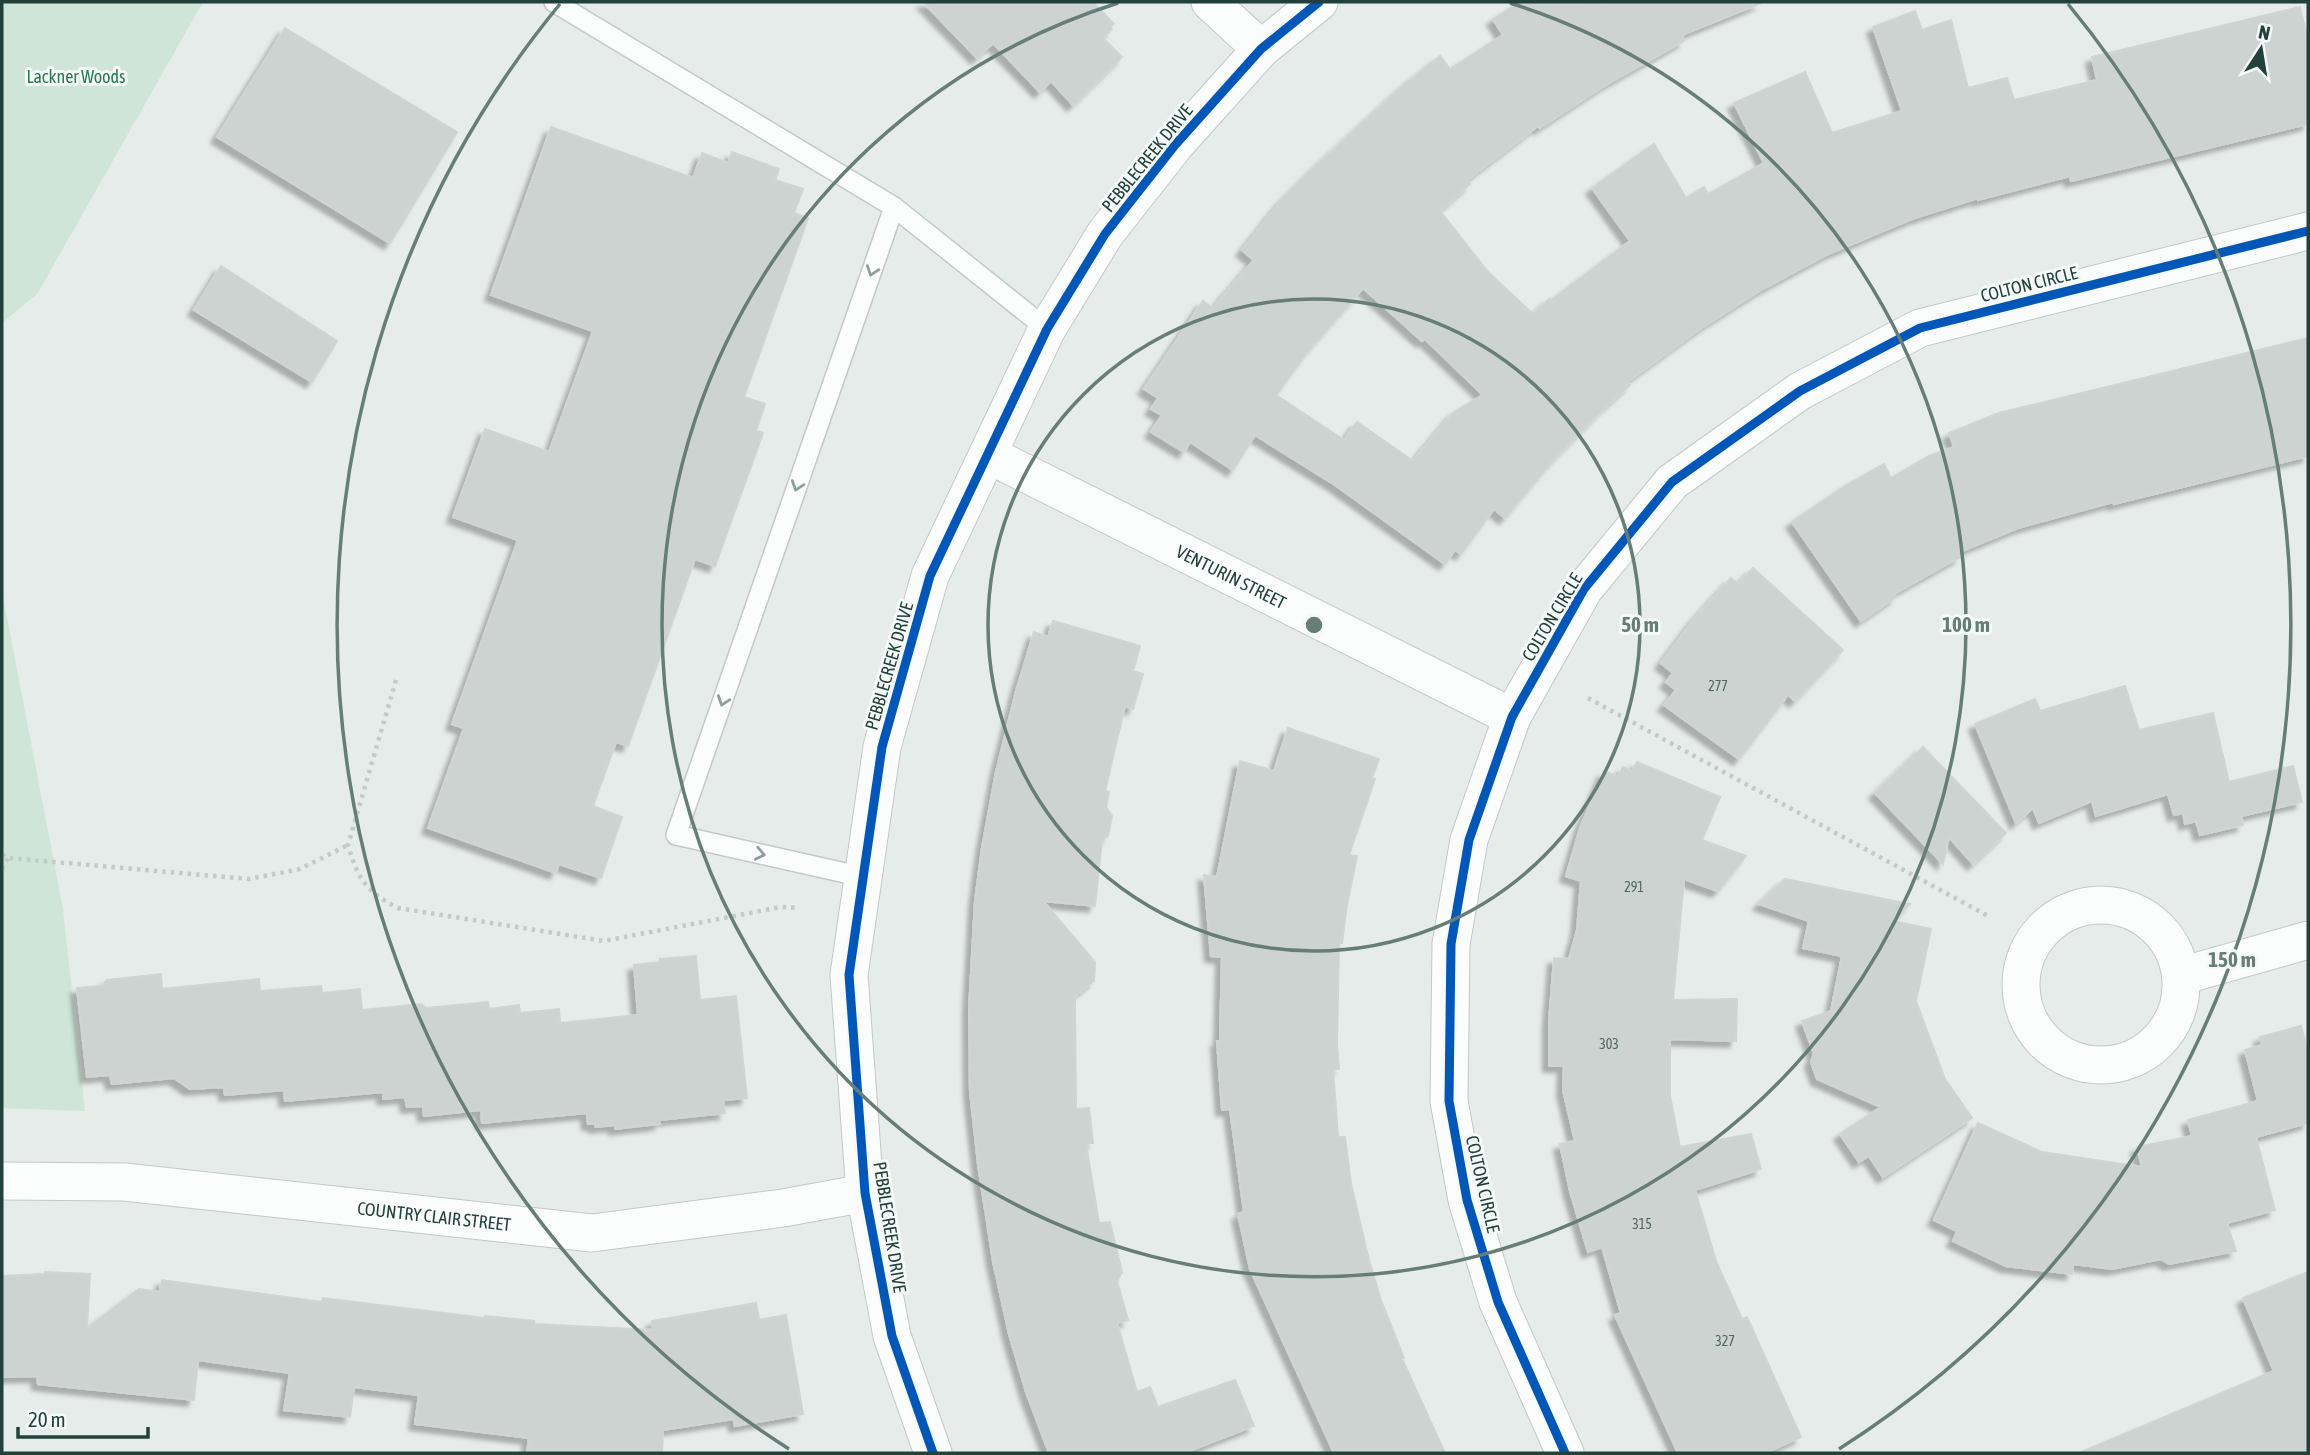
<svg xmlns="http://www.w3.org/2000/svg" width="2310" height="1455" viewBox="0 0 2310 1455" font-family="'Asap Condensed',sans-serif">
<defs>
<filter id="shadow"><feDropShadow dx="-6" dy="6" stdDeviation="2" flood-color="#0004"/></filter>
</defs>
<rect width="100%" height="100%" fill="#e6ece9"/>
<path fill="#cfe5d7" d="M2,2H203L37,294L2,323Z
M2,592L63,909L85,1111L2,1108Z"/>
<path fill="#cdd3d1" stroke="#cfd5d2" stroke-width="2" fill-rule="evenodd" filter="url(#shadow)" d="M923,2H1093L1114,24L1110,27L1112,29L1103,38L1122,57L1073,105L1051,81L1040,92L993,43L977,58Z
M1520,2L1761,3L1682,35L1684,41L1604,86L1540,128L1538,126L1467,180L1470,184L1440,211L1489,273L1533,314L1549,299L1550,301L1630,241L1592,188L1654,144L1686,198L1704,187L1708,194L1764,163L1734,103L1805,72L1832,133L1902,111L1873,27L1915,11L1922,30L1951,20L1968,88L2007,78L2014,100L2097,80L2092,57L2300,7L2308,41V124L2071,181L2070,176L1978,200V198L1912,219L1826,255L1761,290L1700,329L1627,382L1630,385L1603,409L1554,459L1505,518L1494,509L1461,554L1455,550L1445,564L1335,485L1255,435L1233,470L1190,442L1184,452L1151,432L1162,415L1151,409L1158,398L1144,389L1203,301L1213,308L1254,260L1242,250L1282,200L1317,165L1405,84L1440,56L1450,69L1503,35L1493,19ZM1363,288L1422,341L1425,339L1483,395L1454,412L1413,461L1357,422L1344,440L1276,395L1308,351Z
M285,28L457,132L390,243L217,137Z
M551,127L693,178L702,153L728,163L732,152L779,169L775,180L803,189L794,213L808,218L744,397L765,404L756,431L763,433L715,566L695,559L628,746L616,742L593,806L622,817L601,878L559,864L556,873L428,828L464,728L452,724L518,540L453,517L485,429L549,452L593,331L491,295Z
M221,266L337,341L312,382L194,310Z
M2308,338V456L2114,504L2113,502L2018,528L1957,553L1960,557L1894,594L1896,597L1861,621L1792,522L1845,486L1884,464L1891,478L1929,456L1954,447L1949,433L1999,413Z
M1753,568L1843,650L1795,701L1788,695L1739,759L1664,705L1676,690L1666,682L1673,673L1661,663L1694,619L1731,578L1738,584Z
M1053,621L1140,646L1133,671L1143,674L1133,709L1125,706L1105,791L1109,792L1106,807L1112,816L1108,836L1102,840L1095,906L1043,901L1095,962L1094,981L1075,996L1076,1109L1089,1108L1093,1143L1086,1144L1099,1223L1110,1222L1122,1272L1117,1281L1128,1320L1117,1323L1137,1392L1150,1387L1158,1407L1235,1380L1254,1426L1184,1453H1049L1026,1392L1009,1334L993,1261L978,1164L970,1091L969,1010L975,901L982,848L996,772L1016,691L1034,632L1048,637Z
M2125,686L2139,730L2213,713L2229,782L2293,766L2302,802L2241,816L2243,825L2200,835L2196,821L2185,824L2183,813L2174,815L2168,794L2096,816L2092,801L2039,823L2033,808L2016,823L1975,724L2035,699L2040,711Z
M1288,728L1379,759L1372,778L1375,779L1349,855L1357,856L1347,905L1342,943L1339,942L1337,1043L1339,1069H1333L1338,1137H1345L1351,1184L1369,1260L1381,1300L1404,1358L1402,1359L1445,1453H1334L1250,1269L1238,1214L1244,1212L1230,1109L1222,1110L1217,1041H1220L1222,957L1211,956L1204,875L1217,877L1240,761L1274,771Z
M1923,747L2006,833L1973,864L1949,837L1943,864L1875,793Z
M1637,762L1720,797L1702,840L1746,856L1718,891L1684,879L1673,1000L1737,999L1736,1041L1670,1039V1096L1680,1147L1751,1134L1761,1169L1695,1190L1716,1261L1742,1319L1747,1317L1801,1437L1765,1453H1678L1615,1315L1621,1313L1602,1247L1588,1252L1570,1191L1560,1144L1575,1141L1563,1090L1564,1066H1549V1022L1554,958L1569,959L1577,930L1581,881L1566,876L1580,828L1604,771L1618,777L1623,767L1632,771Z
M1785,879L1910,904L1893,921L1931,929L1916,1001L1945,1079L1972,1118L1883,1177L1869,1156L1859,1162L1840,1134L1881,1107L1817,1079L1811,1062L1814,1054L1802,1021L1831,1011L1842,956L1803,948L1809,921L1759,904Z
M696,956L700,1000L736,996L747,1098L723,1100L725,1113L659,1120L660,1124L615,1129V1125L595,1127V1124H588L587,1113L482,1123L481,1110L424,1116L423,1106L407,1107L405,1097L383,1099V1092L285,1101L284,1090L225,1095L224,1087L190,1089L174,1078L112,1084L110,1075L87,1077L77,988L102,986L107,980L161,974L162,989L259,979L260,991L321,986L322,993L360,989L362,1010L421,1004L426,1008L488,1002L489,1009L519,1005L520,1013L559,1009L560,1023L638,1015L634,965L660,962V959Z
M2301,1026L2308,1052V1123L2256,1137L2275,1210L2227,1223L2236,1251L2169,1264L2161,1259L2112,1269L2073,1264L2072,1274L2006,1266L1953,1241L1957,1231L1934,1220L1978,1123L2042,1152L2142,1167L2137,1147L2192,1136L2188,1120L2258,1101L2245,1050L2262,1045L2260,1037Z
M45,1272L90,1274L87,1328L139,1289L160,1292L162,1280L322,1302L323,1298L485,1318V1316L534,1321V1324L653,1330L652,1321L756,1303L759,1320L786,1315L803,1414L735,1426L734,1419L663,1430L662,1453H527L529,1438L415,1424L419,1395L354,1387L350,1417L284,1410L290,1373L198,1360L194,1400L38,1384L37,1376L2,1377V1276L45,1274Z
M2308,1272V1453H2079L2274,1371L2243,1298Z"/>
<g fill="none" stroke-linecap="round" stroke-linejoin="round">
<defs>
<path id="service" d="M554,2L894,207L1047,329
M863,877L676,835L894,207"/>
<g id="minor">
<path d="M1210,2L1261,49"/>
<path id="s1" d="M989,455L1512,717"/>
<circle cx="2101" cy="985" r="80"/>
<path d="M2181,976L2308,940"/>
<path id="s2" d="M2,1181L125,1182L592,1233L783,1208L865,1193"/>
<path d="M933,1453L892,1336L865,1193L849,975L882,747L930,576L1047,329L1105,234L1175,145L1261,49L1319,2"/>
<path d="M1565,1453L1498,1302L1467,1200L1449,1101L1451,944L1469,840L1512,717L1584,589L1672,482L1800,391L1920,328L2308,231"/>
</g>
</defs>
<use href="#service" stroke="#c3c9c7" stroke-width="22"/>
<use href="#minor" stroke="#c3c9c7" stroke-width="39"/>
<path stroke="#c2cbc9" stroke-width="4.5" stroke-dasharray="3.5 5" stroke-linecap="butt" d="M396,680L348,845C358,880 366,891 398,908L604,941L781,907L798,908
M1588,698L1988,916
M2,855L8,858L249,879L300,869L348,845
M2,869L8,858"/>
<use href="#service" stroke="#fbfcfc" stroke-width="19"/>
<use href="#minor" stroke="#fbfcfc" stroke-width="37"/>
<defs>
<path id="cycleway" d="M933,1453L892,1336L865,1193L849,975L882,747L930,576L1047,329L1105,234L1175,145L1261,49L1319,2
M1565,1453L1498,1302L1467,1200L1449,1101L1451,944L1469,840L1512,717L1584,589L1672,482L1800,391L1920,328L2308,231"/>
</defs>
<use href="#cycleway" stroke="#f5faf8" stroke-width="13"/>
<use href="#cycleway" stroke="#0057b8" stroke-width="9"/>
</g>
<defs><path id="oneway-chevron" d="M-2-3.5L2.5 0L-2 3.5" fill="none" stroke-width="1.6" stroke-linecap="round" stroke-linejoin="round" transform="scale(1.75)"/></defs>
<g stroke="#8e9e9c">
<use href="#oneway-chevron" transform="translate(872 271) rotate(109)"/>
<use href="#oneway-chevron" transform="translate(797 486) rotate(109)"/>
<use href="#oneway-chevron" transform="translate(723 701) rotate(109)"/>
<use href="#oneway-chevron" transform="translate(760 854) rotate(12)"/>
</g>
<g fill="none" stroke="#677d78" stroke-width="3.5">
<circle cx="1314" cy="625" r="326"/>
<path d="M1510 3A652 652 0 1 1 1118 3"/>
<path d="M789 1449A977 977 0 0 1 560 4M2068 4A977 977 0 0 1 1839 1449"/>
</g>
<g text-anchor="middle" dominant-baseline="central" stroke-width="6" stroke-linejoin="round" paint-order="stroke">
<g font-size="14" fill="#4e6661">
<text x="1718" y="686">277</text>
<text x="1634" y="887">291</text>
<text x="1609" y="1044">303</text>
<text x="1642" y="1224">315</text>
<text x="1725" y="1341">327</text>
</g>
<g font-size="18" fill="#2a7a50" stroke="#f5faf8">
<text x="76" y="76">Lackner Woods</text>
</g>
<g font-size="18" fill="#22413b" stroke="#f5faf8">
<text transform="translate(1147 158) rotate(-51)">PEBBLECREEK DRIVE</text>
<text transform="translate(2029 284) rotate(-14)">COLTON CIRCLE</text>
<text stroke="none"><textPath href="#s1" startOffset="271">VENTURIN STREET</textPath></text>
<text transform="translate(1552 617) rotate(-59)">COLTON CIRCLE</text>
<text transform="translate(889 666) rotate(-74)">PEBBLECREEK DRIVE</text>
<text transform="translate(1483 1184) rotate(77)">COLTON CIRCLE</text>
<text stroke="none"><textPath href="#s2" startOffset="434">COUNTRY CLAIR STREET</textPath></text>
<text transform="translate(890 1227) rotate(81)">PEBBLECREEK DRIVE</text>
</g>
</g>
<circle cx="1314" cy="625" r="10" fill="#677d78" stroke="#f5faf8" stroke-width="3.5"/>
<g font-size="21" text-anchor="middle" font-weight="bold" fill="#677d78" stroke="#f5faf8" stroke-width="6" stroke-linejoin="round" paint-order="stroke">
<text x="1640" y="632">50 m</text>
<text x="1966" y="632">100 m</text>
<text x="2232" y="967">150 m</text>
</g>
<rect width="2310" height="1455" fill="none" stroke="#22413b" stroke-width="7"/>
<g transform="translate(2261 49) rotate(12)" stroke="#f5faf8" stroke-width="5" paint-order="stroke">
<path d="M0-5L12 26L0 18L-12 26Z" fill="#22413b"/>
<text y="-10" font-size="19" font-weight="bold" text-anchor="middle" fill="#22413b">N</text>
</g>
<path d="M18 1427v10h130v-10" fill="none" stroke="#22413b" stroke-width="3.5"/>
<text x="28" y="1427" font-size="21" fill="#22413b" stroke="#f5faf8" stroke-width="5" paint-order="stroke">20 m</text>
</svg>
